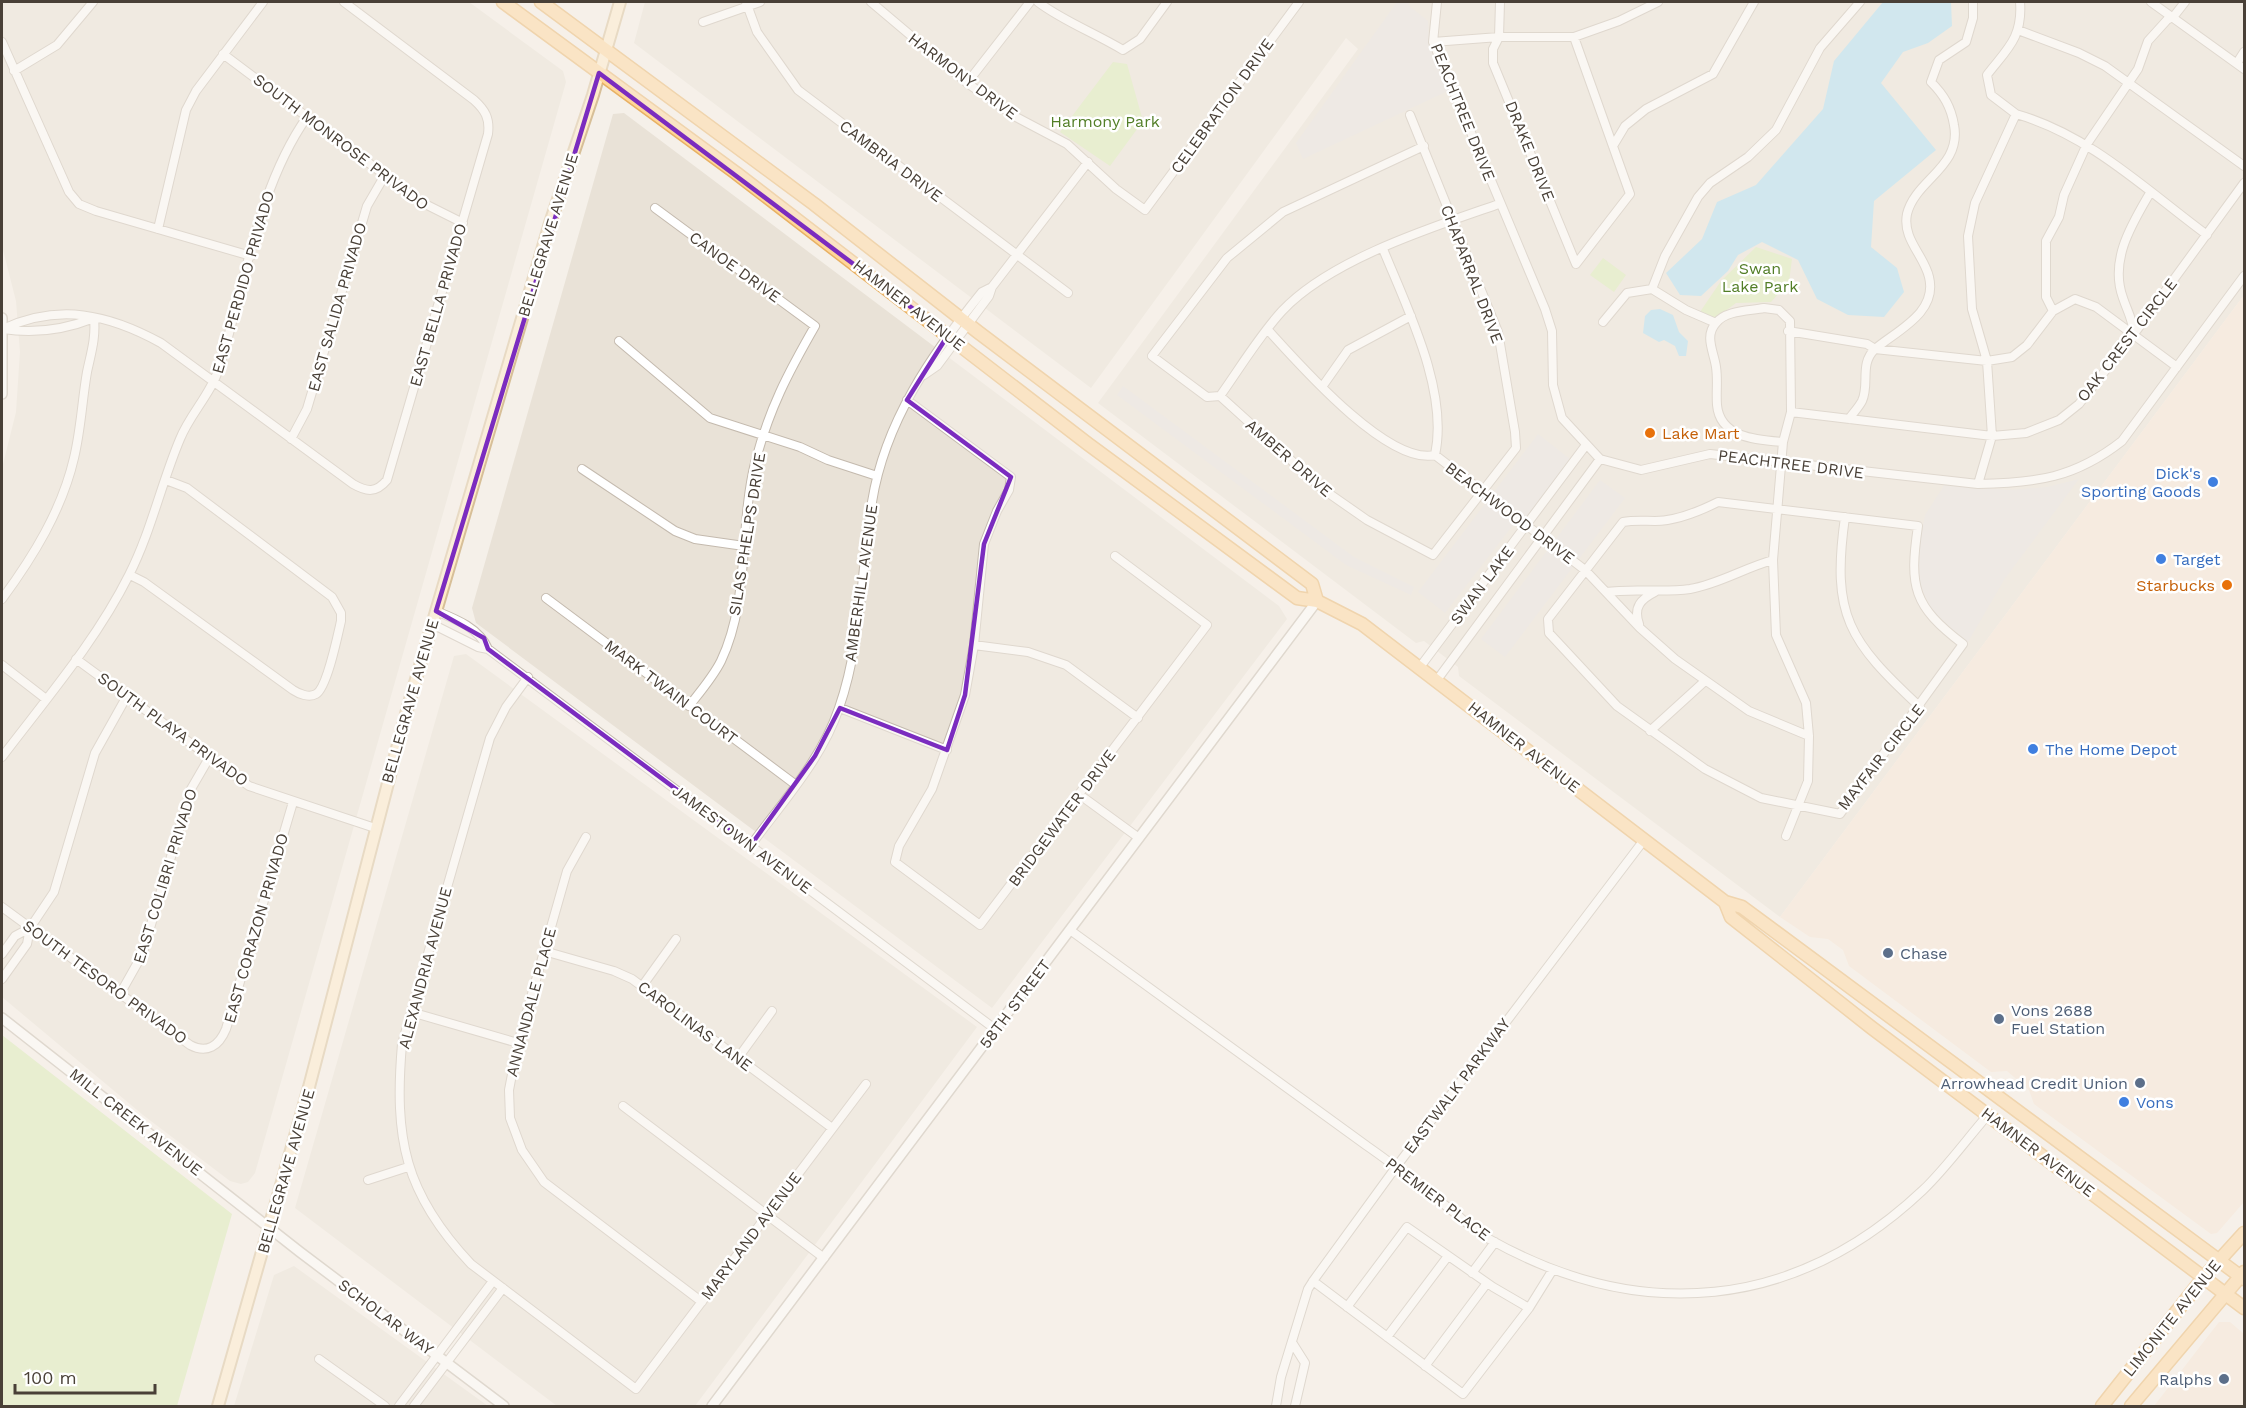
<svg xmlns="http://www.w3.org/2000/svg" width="2246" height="1408" viewBox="0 0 2246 1408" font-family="'Work Sans',sans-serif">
<rect width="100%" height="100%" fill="#f5f0e9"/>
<path fill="#e9e2d7" d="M2,2H469L563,71L566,82L255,1173L248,1182L241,1184L230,1181L143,1115L2,997V468L16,412L20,352L16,301L2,246Z
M645,2H2244V295L1780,917L1459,676L1458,667L1424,641L1416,643L1098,403L1358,49L1346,38L1091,388L634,43Z
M624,113L1279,606L1287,619L992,1008L476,623L472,608L613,114Z
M466,654L977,1027L695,1406H557L295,1208L454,656Z
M294,1266L488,1406H234L274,1275Z"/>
<path fill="#f7e4d4" d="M2244,295V1202L2217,1233L2211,1234L2034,1104L2029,1090L2007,1071L1991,1072L1849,966L1843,950L1828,939L1810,937L1780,917Z
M2219,1322H2230L2244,1334V1406H2154Z"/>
<path fill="#d7eab1" d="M1113,62L1127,64L1143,121L1110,166L1060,132Z
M1756,247L1792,259L1789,282L1771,302L1736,303L1716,318L1700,312L1721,281Z
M1603,258L1626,275L1614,292L1590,275Z
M2,1035L232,1214L177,1406H2Z"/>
<path fill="#e4e1de" d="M1397,2H1410L1408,5L1428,21L1429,43L1450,90L1303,159L1296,143Z
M1123,386L1354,557L1414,587L1411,595L1346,565L1117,395Z
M1538,434L1570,459L1529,516H1520L1445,613L1418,592Z
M2079,479L2004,580L1968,642L1934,616L1918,580L1919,548L1925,515L1945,484L2007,490L2047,487Z
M1600,480L1625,498L1505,657L1481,639Z"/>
<path fill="#a4dcf3" d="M1883,2H1951L1952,26L1928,43L1903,52L1881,83L1936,150L1874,201L1871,247L1897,268L1904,292L1884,317L1848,315L1817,299L1798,260L1762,242L1738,255L1728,271L1701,296L1680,295L1666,273L1702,239L1717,202L1756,185L1823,109L1834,61Z
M1660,309L1673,315L1679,332L1688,341L1686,356H1679L1675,346L1664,340L1659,342L1643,333L1645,316L1651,310Z"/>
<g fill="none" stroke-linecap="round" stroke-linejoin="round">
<defs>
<path id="minor" d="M746,2L757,32L798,90L1068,293
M871,2L967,83L1016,117L1067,144L1116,189L1145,210L1299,2
M1038,2C1063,21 1095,33 1123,50L1140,39L1167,2
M1437,2L1433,42L1545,309L1552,331L1553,385L1562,418L1600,459L1641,470L1710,454L1978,484C2036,483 2075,478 2122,441L2244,276
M1500,2L1499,37L1493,49V63L1576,264L1630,194L1574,37
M2151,2L2244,69
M703,22L760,2
M2018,30L2079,53L2105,66L2244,166
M2,42L69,192L79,204L96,211L251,256
M1433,42L1499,37H1574L1619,21L1658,2
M223,54L421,202L463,223
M2237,63L2244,52
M14,71L57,45L93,2
M967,83L1030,2
M2016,114C2090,135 2146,190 2207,235
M1410,115L1498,332L1515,432L1516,448L1433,555L1367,520L1324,490L1220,396L1207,397L1152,356L1227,258L1283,212L1424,146
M1613,146L1625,126L1646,109L1713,74L1754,2
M655,208L815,326C788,373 769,409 755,463C739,528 750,600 721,661C713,677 700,692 689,706
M158,229L186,110L196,91L263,2
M1383,249C1407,308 1449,391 1435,455
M1652,289L1665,256L1698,197L1710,183L1748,157L1776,130L1820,48L1860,2
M1764,308L1779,310L1790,321L1791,412L1783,442C1757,440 1720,438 1717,405C1716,392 1718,380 1716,367C1714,352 1704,336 1716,323C1726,310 1750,311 1764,308Z
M2053,311L2046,297V241L2059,217L2064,195L2087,144L2138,69L2148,41L2167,20L2174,16L2185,2
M94,318C64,330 35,334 3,329C59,303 108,314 161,343L353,484C367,492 376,493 387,480L488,134C490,118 485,110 474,100L344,2
M1603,322L1627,293L1652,289L1686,310L1716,323
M1268,330C1299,364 1388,466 1435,455L1585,570L1640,628L1675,659L1749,711L1809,736
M1788,331L1867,344L1875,349L1987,361L2012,357L2027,345L2053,311L2075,299L2096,307L2177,367
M2134,334C2132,317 2128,313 2123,298C2109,260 2132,224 2150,193
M619,341L710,418L800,447L828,460L877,476
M924,375L937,366L989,296L992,287L1088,162
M1322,387L1348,350L1411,316
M1220,396C1240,368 1259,336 1282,311C1331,259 1433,227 1499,204
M907,400L1011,477L1009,490L997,511L984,544L974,645L965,695L932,789L899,846L895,862L980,925L1207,625L1115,556
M1791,412L1992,436L2026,433L2059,420L2079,404L2134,334L2244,183
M1849,419C1853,413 1859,407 1862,401C1870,384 1859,364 1875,349C1896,331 1938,313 1929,277C1924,255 1902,239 1907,214C1915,180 1962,167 1954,125C1951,107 1944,95 1931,82L1939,60L1966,42L1973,18V2
M291,439L307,409L367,206L385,175
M1783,442L1773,560L1776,635L1806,703L1809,736L1808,781L1786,836
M582,469L675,531L695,539L744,546
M1978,484L1992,436L1987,361L1972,309L1968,236L1975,203L2016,114L1991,95L1987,75C2006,50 2023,38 2020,2
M1718,502L1918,526C1909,587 1913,606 1963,644L1840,814L1761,798L1705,769L1617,706L1549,633L1548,619L1623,522C1634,520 1644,521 1655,521C1676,521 1700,511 1718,502Z
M1845,517C1831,616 1849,641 1920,707
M130,575L144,582L293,690C299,694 309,698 316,694C327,688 338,634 341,621V613L332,597L187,488L166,480
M1606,592C1634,588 1662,593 1690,589C1719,584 1744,568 1773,560
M546,598L796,785
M2,599C33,557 62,510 74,458C81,429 82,401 87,372C91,353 96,338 94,318
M436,611C456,619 479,628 488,649
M432,624L478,647L488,649L995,1029
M1639,624C1633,607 1641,599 1655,592
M974,645L1028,652L1066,665L1138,718
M76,659L249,786L375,828
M2,665L46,699
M1420,667L1586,445
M528,677L506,707L490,738L402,1044C394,1138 404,1193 471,1264L636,1389L866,1084
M1437,680L1600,459
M840,708L947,750
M1650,731L1705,681
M2,757C46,699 96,641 129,575C151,532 161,484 180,439C190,414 211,394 219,368C245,286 257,188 307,117
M1080,795L1139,838
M586,837L567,871L518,1043L509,1090L510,1118L522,1150L544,1182L702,1302
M751,845C782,803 822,759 839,708C862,642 861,570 872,502C885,421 932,354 982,292L992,287
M2,907L190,1045C207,1054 219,1046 226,1029L293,802
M30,928L54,892L95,753L127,696
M1070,930C1169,1002 1268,1074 1367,1146C1396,1166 1423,1188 1450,1209C1463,1219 1475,1232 1489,1239C1640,1324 1795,1311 1923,1190C1946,1168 1966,1140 1987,1116
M544,951L614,971L632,979L832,1128
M2,954L15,936L30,928L27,944L2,979
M643,985L676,939
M120,994L142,955L191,789L209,758
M411,1012L518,1043
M738,1058L772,1011
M623,1106L824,1258
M368,1180L408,1167
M1472,1273L1495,1242
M1313,1281L1463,1394L1529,1308
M1347,1307L1407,1227L1493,1287L1529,1308L1552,1271
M1387,1337L1448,1256
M1293,1344L1305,1363L1295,1406
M319,1359L385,1406
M1425,1366L1487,1283
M399,1406L493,1281
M414,1406L503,1288
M1276,1406L1281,1377L1308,1289L1313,1281L1396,1167L1644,840"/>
<path id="tertiary" d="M2,318V394
M2,1018L300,1252L504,1406
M712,1406L1317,601"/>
<path id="secondary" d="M218,1406L309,1087L407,710L550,223L593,95L620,2"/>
<path id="primary" d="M503,2L736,173L1088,444L1297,598L1317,601L1362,624L1725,902L1742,907L2244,1279
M541,2L814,204L978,332L1312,584L1317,601
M1725,902L1731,917L1872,1028L2244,1308
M2102,1406L2204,1277L2244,1233
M2131,1406L2244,1272"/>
</defs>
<use href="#minor" stroke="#c4baae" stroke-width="10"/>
<use href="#tertiary" stroke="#c4baae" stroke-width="12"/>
<use href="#secondary" stroke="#d7bf98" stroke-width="14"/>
<use href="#primary" stroke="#e8b164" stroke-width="15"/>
<use href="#minor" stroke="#fff" stroke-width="8"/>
<use href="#tertiary" stroke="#fff" stroke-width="9"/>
<use href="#secondary" stroke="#ffecca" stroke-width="10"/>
<use href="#primary" stroke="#ffd699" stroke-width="12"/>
</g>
<path d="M0 0H2246V1408H0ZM599,73L948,335L907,400L1011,477L984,544L965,695L947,750L840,708L815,756L751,845L488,649L484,638L436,611Z" fill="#f5f0e9" fill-opacity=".55" fill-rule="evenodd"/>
<path fill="none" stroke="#7b2cbf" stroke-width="4.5" stroke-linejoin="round" d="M599,73L948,335L907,400L1011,477L984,544L965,695L947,750L840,708L815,756L751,845L488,649L484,638L436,611Z"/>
<g fill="#e8710a" stroke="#fff" stroke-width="2">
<circle cx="1650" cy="433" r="6"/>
<circle cx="2227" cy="585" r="6"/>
</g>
<g fill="#3f7fe0" stroke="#fff" stroke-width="2">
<circle cx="2213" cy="482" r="6"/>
<circle cx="2161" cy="559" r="6"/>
<circle cx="2033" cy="749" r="6"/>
<circle cx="2124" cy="1102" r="6"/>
</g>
<g fill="#5c6f8a" stroke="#fff" stroke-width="2">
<circle cx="1888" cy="953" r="6"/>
<circle cx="1999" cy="1019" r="6"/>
<circle cx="2140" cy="1083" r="6"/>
<circle cx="2224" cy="1379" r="6"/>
</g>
<g text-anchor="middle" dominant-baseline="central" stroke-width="5" stroke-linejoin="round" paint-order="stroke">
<g font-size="16" fill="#494037" stroke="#fff">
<text transform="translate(963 76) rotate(37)">HARMONY DRIVE</text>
<text transform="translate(1222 106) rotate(-54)">CELEBRATION DRIVE</text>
<text transform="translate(1463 112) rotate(68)">PEACHTREE DRIVE</text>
<text transform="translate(341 142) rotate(37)">SOUTH MONROSE PRIVADO</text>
<text transform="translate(1530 151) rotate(68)">DRAKE DRIVE</text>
<text transform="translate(891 161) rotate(37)">CAMBRIA DRIVE</text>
<text transform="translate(548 235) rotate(-73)">BELLEGRAVE AVENUE</text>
<text transform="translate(735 267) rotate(36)">CANOE DRIVE</text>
<text transform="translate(1472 274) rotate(69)">CHAPARRAL DRIVE</text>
<text transform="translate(243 282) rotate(-74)">EAST PERDIDO PRIVADO</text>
<text transform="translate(438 305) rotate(-74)">EAST BELLA PRIVADO</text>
<text transform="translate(909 305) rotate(38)">HAMNER AVENUE</text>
<text transform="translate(337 307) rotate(-74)">EAST SALIDA PRIVADO</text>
<text transform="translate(2127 340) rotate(-52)">OAK CREST CIRCLE</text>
<text transform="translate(1289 458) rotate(41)">AMBER DRIVE</text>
<text transform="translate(1791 464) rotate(7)">PEACHTREE DRIVE</text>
<text transform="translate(1510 513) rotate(37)">BEACHWOOD DRIVE</text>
<text transform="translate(747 534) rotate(-81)">SILAS PHELPS DRIVE</text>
<text transform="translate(861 583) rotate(-82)">AMBERHILL AVENUE</text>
<text transform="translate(1482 585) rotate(-53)">SWAN LAKE</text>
<text transform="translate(671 692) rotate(37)">MARK TWAIN COURT</text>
<text transform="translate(410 701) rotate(-74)">BELLEGRAVE AVENUE</text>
<text transform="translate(173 729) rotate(36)">SOUTH PLAYA PRIVADO</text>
<text transform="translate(1524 747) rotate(38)">HAMNER AVENUE</text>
<text transform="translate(1881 757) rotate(-52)">MAYFAIR CIRCLE</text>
<text transform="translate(1062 818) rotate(-53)">BRIDGEWATER DRIVE</text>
<text transform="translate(742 839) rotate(37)">JAMESTOWN AVENUE</text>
<text transform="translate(165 876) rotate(-73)">EAST COLIBRI PRIVADO</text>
<text transform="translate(256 928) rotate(-74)">EAST CORAZON PRIVADO</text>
<text transform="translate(425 968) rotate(-75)">ALEXANDRIA AVENUE</text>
<text transform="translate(105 982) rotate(36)">SOUTH TESORO PRIVADO</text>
<text transform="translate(531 1002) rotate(-75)">ANNANDALE PLACE</text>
<text transform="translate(1015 1004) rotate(-53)">58TH STREET</text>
<text transform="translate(695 1026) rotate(37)">CAROLINAS LANE</text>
<text transform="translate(1457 1086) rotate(-53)">EASTWALK PARKWAY</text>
<text transform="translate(136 1122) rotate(38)">MILL CREEK AVENUE</text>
<text transform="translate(2038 1152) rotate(37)">HAMNER AVENUE</text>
<text transform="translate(286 1171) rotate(-74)">BELLEGRAVE AVENUE</text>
<text transform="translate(1438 1199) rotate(37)">PREMIER PLACE</text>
<text transform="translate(751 1236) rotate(-53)">MARYLAND AVENUE</text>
<text transform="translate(386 1317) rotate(37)">SCHOLAR WAY</text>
<text transform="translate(2172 1318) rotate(-51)">LIMONITE AVENUE</text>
</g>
<g font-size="16" fill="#527e27" stroke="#fff">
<text x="1105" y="121">Harmony Park</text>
<text x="1760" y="268">Swan<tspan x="1760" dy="18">Lake Park</tspan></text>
</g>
<g font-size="16" fill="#c56008" stroke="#fff" text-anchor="start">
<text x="1662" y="433">Lake Mart</text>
<text x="2215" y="585" text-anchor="end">Starbucks</text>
</g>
<g font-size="16" fill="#366cbe" stroke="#fff" text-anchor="start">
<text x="2201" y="473" text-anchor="end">Dick's<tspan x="2201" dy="18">Sporting Goods</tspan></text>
<text x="2173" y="559">Target</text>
<text x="2045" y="749">The Home Depot</text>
<text x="2136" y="1102">Vons</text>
</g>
<g font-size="16" fill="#4e5e75" stroke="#fff" text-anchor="start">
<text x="1900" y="953">Chase</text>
<text x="2011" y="1010">Vons 2688<tspan x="2011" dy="18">Fuel Station</tspan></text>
<text x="2128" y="1083" text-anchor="end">Arrowhead Credit Union</text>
<text x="2212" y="1379" text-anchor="end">Ralphs</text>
</g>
</g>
<rect width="2246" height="1408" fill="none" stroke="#494037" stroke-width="6"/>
<path d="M15 1384v9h140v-9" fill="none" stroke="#494037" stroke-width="3"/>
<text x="24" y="1384" font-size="18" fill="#494037" stroke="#ffffff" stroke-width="4.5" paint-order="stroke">100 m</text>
</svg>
